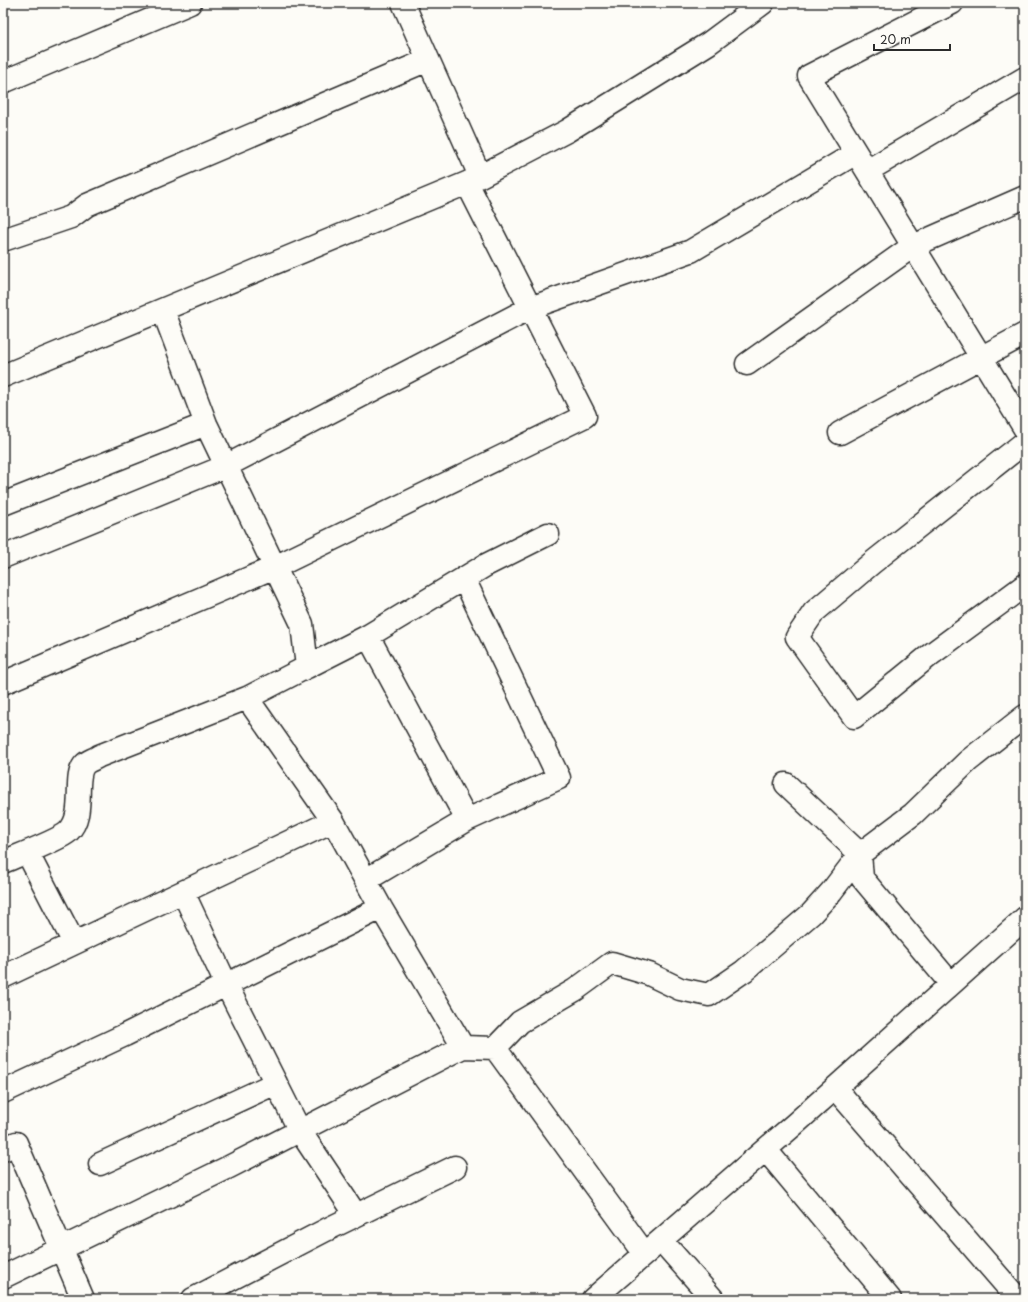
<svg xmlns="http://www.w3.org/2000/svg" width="1028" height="1302" viewBox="0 0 1028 1302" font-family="'Playpen Sans',sans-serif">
<rect width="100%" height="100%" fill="#fdfcf7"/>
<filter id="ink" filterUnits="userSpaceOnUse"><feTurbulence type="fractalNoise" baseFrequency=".025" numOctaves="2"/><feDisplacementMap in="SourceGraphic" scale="8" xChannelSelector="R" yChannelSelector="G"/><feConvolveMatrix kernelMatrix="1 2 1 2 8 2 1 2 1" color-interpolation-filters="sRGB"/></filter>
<g filter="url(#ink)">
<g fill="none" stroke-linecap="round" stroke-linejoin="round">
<defs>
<path id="minor" d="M403,3L480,176
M952,3L809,76L1025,429
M3,82L190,3
M867,171L1025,78
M3,240L71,217L87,205L428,60
M747,364L913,246L1025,197
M3,376L467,183L567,131L709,43L763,3
M840,433L1025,334
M1025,442L872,563L814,612L797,637L854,717L930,655L1025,585
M3,504L206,424
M3,557L226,466L530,308L691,251L856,153
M464,579L559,778L467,820
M307,667L368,636L486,565L548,534
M3,683L275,567L585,416L467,183
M247,698L333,821L381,908L463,1047
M786,784L860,854L862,878L951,984
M27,852L74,943
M3,862C17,856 59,840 68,832C87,814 72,777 85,764C88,761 95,759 99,756L247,698L307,667L302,624L206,424L163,310
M366,880L467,820L368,636
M183,892L226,984L300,1131L356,1215
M3,977L333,821
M495,1048L520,1022L575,990L612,963L649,974L680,989L709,995L744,971L811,914L831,892L860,854L913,814L968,761L1025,716
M835,1088L1018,1299
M3,1092L125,1035L381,908
M3,1150L16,1143L83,1299
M766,1150L890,1299
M100,1164L276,1083
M661,1240L713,1299
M3,1277L229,1167L463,1047L495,1048L645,1254
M193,1299L326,1230L455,1167
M593,1299L796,1123L1025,918"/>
</defs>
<use href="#minor" stroke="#2b2b2b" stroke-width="25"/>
<use href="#minor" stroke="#fdfcf7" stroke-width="22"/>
</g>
</g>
<rect width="1028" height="1302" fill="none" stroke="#fdfcf7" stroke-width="16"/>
<rect x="8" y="8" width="1012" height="1286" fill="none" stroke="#2b2b2b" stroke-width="1.5" filter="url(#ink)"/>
<path d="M874 44v6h76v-6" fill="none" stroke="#2b2b2b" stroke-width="2"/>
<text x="880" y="44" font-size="12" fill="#2b2b2b" stroke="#fdfcf7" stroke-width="3" paint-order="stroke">20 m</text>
</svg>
